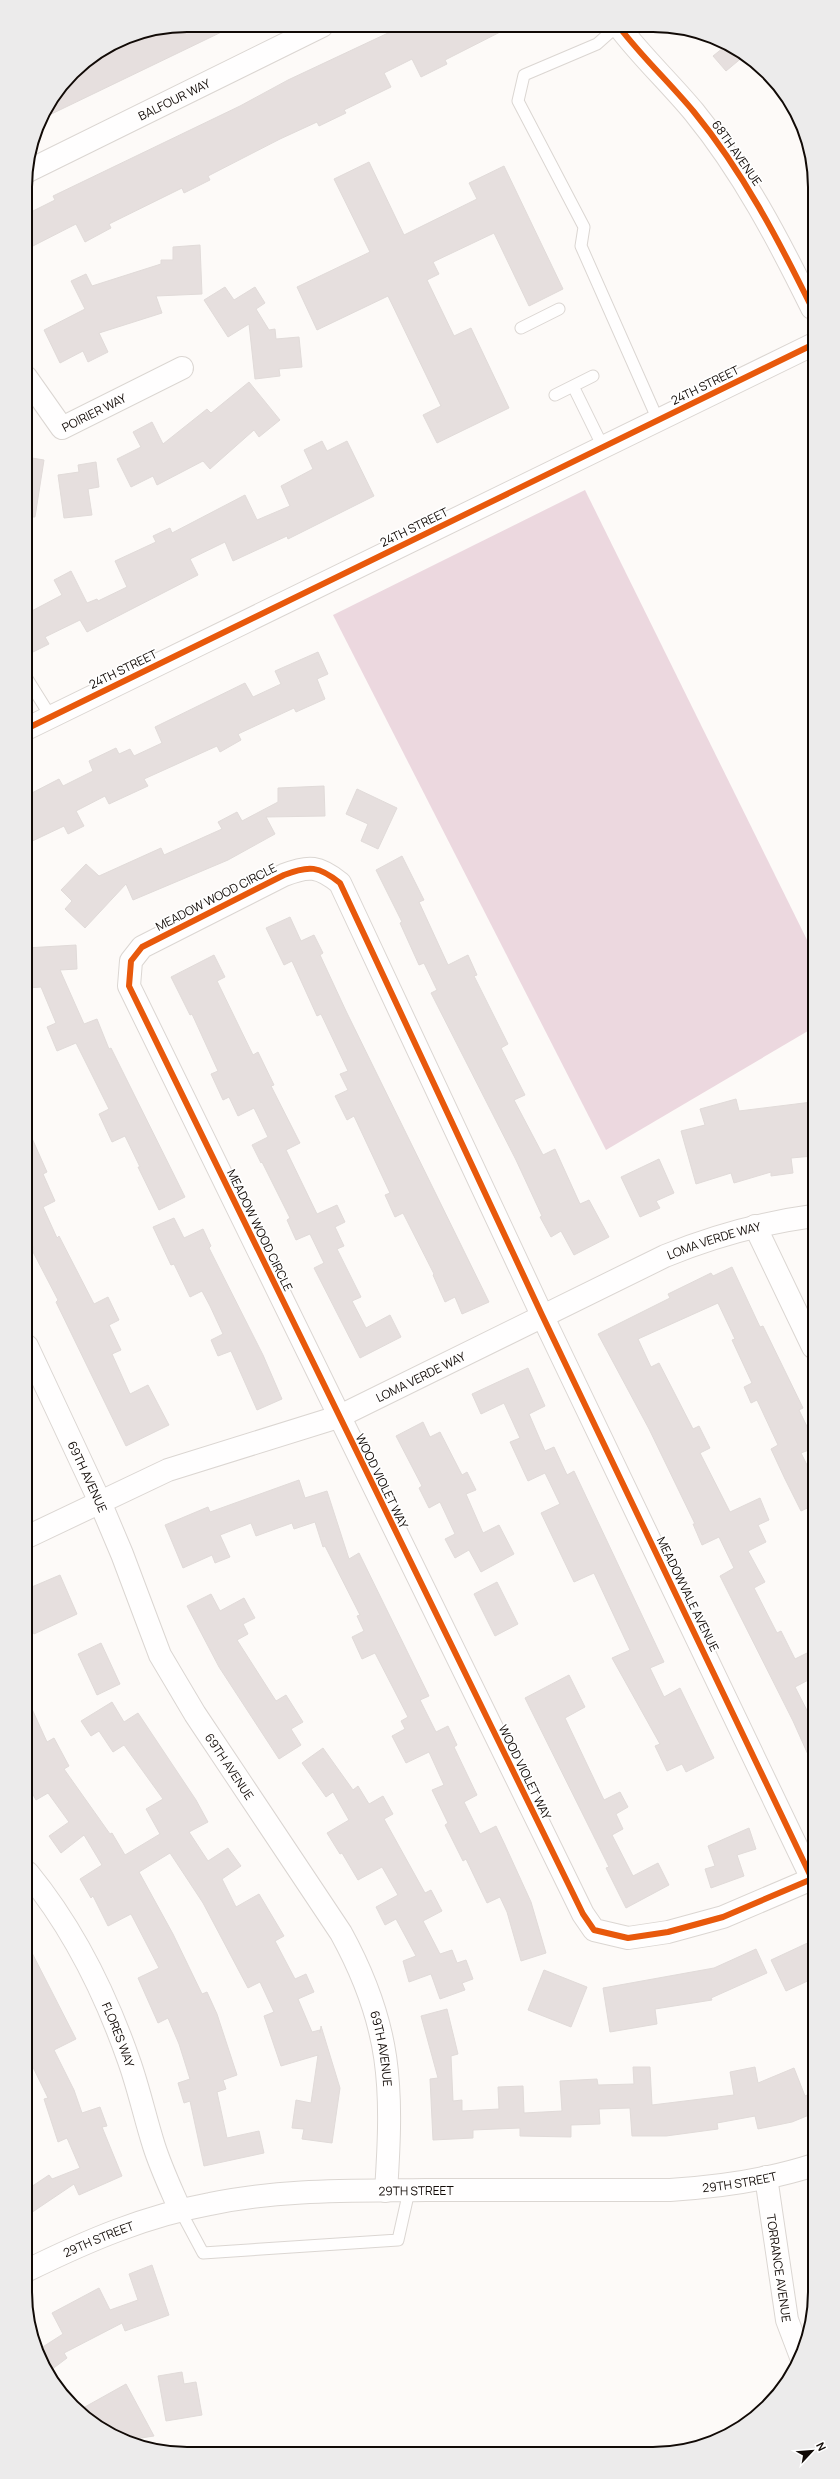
<svg xmlns="http://www.w3.org/2000/svg" width="840" height="2479" viewBox="0 0 840 2479" font-family="Manrope,sans-serif">
<rect width="100%" height="100%" fill="#fdfaf8"/>
<path fill="#ecd8df" d="M585,490L813,952V1028L606,1150L333,615Z"/>
<path fill="#e6dfde" stroke="#e1dbd9" d="M187,25H236L41,119L80,65L125,37Z
M403,26L510,27L445,60L447,64L421,77L412,59L384,73L391,87L344,110L346,113L319,126L317,122L280,139L208,176L210,180L184,193L182,188L109,224L111,228L85,242L76,224L25,250V215L55,200L53,196L240,106L288,80Z
M728,44L744,56L726,71L713,56Z
M369,162L404,235L477,199L469,183L504,166L563,289L529,306L494,233L433,262L439,274L427,280L454,336L471,328L509,408L437,443L423,415L441,406L388,296L317,330L297,287L370,252L334,179Z
M200,245L202,294L156,296L162,313L99,333L108,352L88,362L83,351L60,363L44,330L85,309L71,281L86,274L92,286L161,264V260H173V247Z
M225,287L234,300L255,287L265,303L256,309L269,330L275,329L276,339L299,337L302,367L279,369L280,376L255,379L249,324L228,337L204,300Z
M249,382L280,420L259,437L254,430L210,469L203,461L157,485L153,476L131,487L117,459L141,447L133,432L152,422L163,444L207,409L211,413Z
M322,441L327,451L347,441L374,496L288,539L287,536L233,561L225,542L190,559L198,575L87,632L80,620L45,637L49,644L31,653L26,644V614L62,595L54,580L71,571L87,603L97,599L98,601L127,587L115,561L156,542L153,536L170,528L172,533L245,495L257,520L290,506L281,486L313,469L304,450Z
M26,457L44,460L35,517H26Z
M96,462L99,487L88,489L92,515L64,518L58,475L79,472L78,465Z
M318,652L328,674L317,679L325,699L296,712L294,708L238,734L241,740L220,752L217,746L144,779L148,786L109,804L105,796L76,811L84,826L68,834L64,826L26,844V796L59,779L63,786L93,771L89,761L116,748L119,754L130,749L134,756L162,743L155,727L245,683L253,697L281,684L275,671Z
M324,786L325,816L266,817L275,834L228,860L133,900L126,884L85,928L65,909L72,901L61,890L86,864L99,876L161,848L164,855L222,829L218,822L237,812L242,821L278,802V788Z
M357,789L397,808L378,849L361,841L368,824L346,814Z
M402,856L424,900L419,902L448,965L468,955L477,975L474,976L508,1044L501,1048L525,1095L514,1100L543,1155L555,1149L580,1204L589,1200L609,1237L574,1255L561,1231L551,1237L540,1217L542,1216L516,1160L431,993L437,990L424,963L419,965L400,923L402,922L376,870Z
M290,917L301,941L314,935L323,953L320,955L346,1011L489,1302L462,1314L455,1297L445,1302L433,1275L434,1274L403,1213L395,1217L385,1195L390,1193L354,1116L347,1120L335,1096L348,1090L340,1074L348,1071L321,1014L317,1016L292,961L284,965L266,928Z
M76,945L77,969L60,970L84,1024L97,1019L109,1049L111,1048L185,1197L159,1210L138,1167H140L125,1136L112,1142L99,1114L109,1109L76,1043L57,1051L47,1027L56,1023L41,987L28,988L26,948Z
M214,955L225,977L217,981L253,1055L258,1052L274,1085L271,1086L300,1143L286,1150L317,1214L337,1205L345,1222L335,1227L344,1246L337,1249L361,1297L352,1301L366,1328L390,1315L401,1337L360,1358L314,1268L324,1263L310,1234L296,1240L287,1220L290,1218L262,1162L261,1163L252,1145L268,1137L254,1108L238,1116L229,1097L223,1100L211,1074L218,1071L192,1014L190,1015L171,977Z
M736,1099L739,1111L812,1102L813,1156L791,1158L793,1173L771,1176V1172L734,1183L731,1173L696,1184L681,1131L705,1125L700,1109Z
M27,1127L47,1172L43,1174L55,1201L43,1207L57,1238L59,1236L94,1304L108,1297L119,1320L109,1325L121,1350L112,1354L130,1394L148,1385L169,1425L126,1446L56,1302L58,1300L32,1250L34,1249L27,1234Z
M659,1159L674,1193L656,1201L660,1208L640,1217L621,1177Z
M174,1218L184,1238L203,1229L211,1246L209,1248L263,1355L282,1399L257,1410L231,1351L218,1356L211,1340L223,1334L210,1306L202,1291L190,1297L174,1264L171,1265L153,1227Z
M732,1267L760,1327L763,1326L803,1408L799,1410L814,1441V1448L801,1453L814,1479V1505L801,1511L785,1479L771,1449L778,1445L757,1400L751,1403L744,1387L752,1383L732,1340L735,1339L718,1303L638,1339L651,1367L659,1363L693,1429L699,1426L710,1448L700,1453L730,1512L760,1498L769,1520L758,1525L766,1542L748,1551L765,1582L754,1588L777,1633L781,1631L795,1659L809,1652L814,1661V1677L795,1687L814,1724V1768L793,1721L720,1576L734,1568L719,1537L702,1545L693,1524H695L649,1429L598,1334L670,1298L668,1294L711,1273L713,1276Z
M528,1368L545,1406L529,1414L545,1451L554,1447L567,1475L574,1471L664,1662L650,1668L664,1697L680,1688L714,1758L686,1772L682,1764L667,1771L655,1746L660,1744L612,1658L630,1650L594,1573L574,1582L541,1513L560,1504L545,1473L528,1481L510,1442L520,1438L504,1403L481,1414L472,1394Z
M423,1422L430,1437L440,1432L462,1475L467,1472L476,1490L466,1494L483,1533L499,1525L514,1554L481,1572L469,1550L455,1558L445,1539L455,1534L440,1502L429,1508L419,1488L422,1486L396,1436Z
M299,1480L305,1498L327,1491L349,1559L359,1553L429,1696L420,1700L436,1732L448,1726L457,1745L454,1747L477,1795L464,1802L480,1834L496,1826L505,1845L531,1902L546,1953L521,1961L507,1912L500,1897L487,1903L466,1859L463,1861L445,1825L448,1823L432,1790L444,1785L429,1752L406,1763L392,1736L405,1729L401,1721L408,1717L375,1653L362,1659L352,1637L364,1631L357,1616L360,1615L325,1546L323,1547L315,1522L294,1529L292,1523L256,1536L251,1523L220,1535L230,1557L215,1563L212,1555L183,1568L165,1525L208,1507L210,1512Z
M60,1575L77,1614L34,1634L27,1619V1589Z
M497,1582L518,1624L495,1636L474,1594Z
M211,1594L220,1611L244,1598L255,1618L243,1624L248,1634L237,1640L276,1701L286,1695L303,1722L291,1729L301,1745L279,1759L219,1667L187,1606Z
M101,1643L120,1684L97,1695L78,1654Z
M569,1675L585,1707L565,1718L604,1800L620,1792L628,1807L616,1814L623,1829L612,1835L633,1876L658,1863L669,1885L626,1908L606,1868L609,1867L525,1698Z
M27,1698L47,1742L54,1738L69,1766L64,1769L110,1834L112,1833L125,1855L160,1834L146,1809L163,1799L124,1745L113,1752L99,1731L91,1736L81,1721L112,1702L124,1722L138,1713L196,1800L208,1822L189,1832L208,1861L228,1848L241,1866L222,1879L236,1907L259,1894L284,1936L275,1941L295,1979L306,1974L314,1992L298,1999L312,2032L320,2030V2033L321,2026L340,2088L332,2143L302,2139L304,2129L292,2128L296,2100L311,2103L318,2055L281,2066L264,2016L274,2012L260,1982L248,1988L203,1903L170,1853L139,1872L173,1934L202,1994L207,1992L217,2014L237,2075L223,2080L226,2089L217,2092L227,2138L259,2131L264,2153L204,2166L190,2101L184,2103L178,2083L190,2079L179,2044L168,2018L158,2023L138,1978L159,1968L131,1914L108,1926L93,1896L91,1898L80,1879L102,1865L84,1835L61,1853L49,1836L69,1822L48,1793L36,1800L27,1784Z
M323,1748L353,1790L358,1786L369,1804L383,1796L393,1814L384,1819L425,1893L431,1890L442,1911L423,1921L440,1954L452,1950L457,1963L466,1960L473,1979L462,1983L465,1990L440,1999L431,1974L409,1982L403,1961L416,1956L396,1919L385,1925L376,1907L398,1895L382,1867L358,1880L342,1853L340,1854L327,1833L349,1820L333,1792L326,1797L302,1763Z
M749,1828L756,1849L737,1855L744,1876L711,1888L705,1869L715,1866L708,1846Z
M814,1940V1978L786,1991L771,1960Z
M28,1945L76,2039L54,2050L74,2090L82,2113L100,2107L107,2126L102,2127L122,2176L79,2195L74,2184L28,2215V2189L49,2175L52,2179L80,2168L67,2138L58,2142L44,2099L48,2098L28,2057Z
M756,1949L767,1973L711,1998L712,2000L655,2009L657,2024L610,2032L603,1988L714,1968Z
M544,1970L587,1987L571,2027L528,2010Z
M447,2009L458,2054L451,2056L453,2101L462,2100V2111L499,2109L498,2087L523,2086L524,2113L562,2111L560,2081L597,2079L598,2085L634,2084L633,2067H650L652,2105L734,2095L730,2072L755,2067L758,2083L794,2068L805,2096L814,2092V2113L792,2122L758,2129L755,2116L717,2123L718,2129L666,2136H632L630,2108L599,2109L600,2124L571,2125V2137L520,2136V2128L473,2130V2138L433,2140L430,2079L438,2078L421,2016Z
M152,2265L169,2315L125,2331L122,2323L64,2353L67,2358L47,2373L38,2350L63,2334L52,2313L99,2288L110,2310L138,2300L129,2274Z
M182,2372L184,2384L196,2382L202,2415L166,2421L158,2376Z
M126,2384L154,2436L141,2438L132,2443L115,2437L89,2418L83,2408Z"/>
<g fill="none" stroke-linecap="round" stroke-linejoin="round">
<defs>
<path id="lane" d="M615,28L597,44L524,75L518,101L584,227L581,246L658,420
M521,328L559,309
M573,386L603,447
M555,395L593,376
M26,677L51,717
M180,2210L203,2253L398,2240L409,2191"/>
<g id="street">
<path id="s1" d="M26,172L322,26"/>
<path id="s2" d="M26,377L62,428L182,368"/>
<path d="M755,1226L813,1347"/>
<path id="s3" d="M27,1346L100,1502L122,1554L160,1655L195,1714L341,1933C392,2026 393,2087 386,2191"/>
<path id="s4" d="M27,1537L168,1470L338,1417L665,1256C714,1236 761,1223 813,1216"/>
<path id="s5" d="M28,1873C73,1928 106,1995 129,2061C139,2089 145,2118 154,2146C161,2168 171,2189 180,2210"/>
<path d="M812,1879L723,1917L668,1932L628,1938L594,1930L583,1914L129,986L131,961L142,947L284,875C309,865 319,866 340,883L542,1315L814,1883"/>
<path id="s6" d="M766,2177L787,2320L801,2357"/>
</g>
<g id="secondary">
<path d="M620,28C642,57 670,83 694,112C743,172 778,239 812,308"/>
<path d="M26,729L812,345"/>
<path id="s7" d="M28,2270C87,2241 145,2216 210,2204C281,2189 354,2191 426,2190C508,2190 589,2190 670,2190C719,2187 768,2180 814,2165"/>
</g>
</defs>
<use href="#lane" stroke="#dbd6d2" stroke-width="13"/>
<use href="#street" stroke="#dbd6d2" stroke-width="24"/>
<use href="#secondary" stroke="#dbd6d2" stroke-width="24"/>
<use href="#lane" stroke="#fffefe" stroke-width="11"/>
<use href="#street" stroke="#fffefe" stroke-width="22"/>
<use href="#secondary" stroke="#fffefe" stroke-width="22"/>
<defs>
<path id="cycleway" d="M620,28C642,57 670,83 694,112C743,172 778,239 812,308
M26,729L812,345
M812,1879L723,1917L668,1932L628,1938L594,1930L583,1914L129,986L131,961L142,947L284,875C309,865 319,866 340,883L542,1315L814,1883"/>
</defs>
<use href="#cycleway" stroke="#fff" stroke-width="8"/>
<use href="#cycleway" stroke="#e8590c" stroke-width="6"/>
</g>
<g text-anchor="middle" dominant-baseline="central" stroke-width="3.5" stroke-linejoin="round" paint-order="stroke">
<g font-size="12" fill="#110a06" stroke="#fff">
<text stroke="none"><textPath href="#s1" startOffset="165">BALFOUR WAY</textPath></text>
<text transform="translate(737 153) rotate(55)">68TH AVENUE</text>
<text transform="translate(705 385) rotate(-26)">24TH STREET</text>
<text stroke="none"><textPath href="#s2" startOffset="98">POIRIER WAY</textPath></text>
<text transform="translate(414 527) rotate(-26)">24TH STREET</text>
<text transform="translate(123 669) rotate(-26)">24TH STREET</text>
<text transform="translate(216 897) rotate(-27)">MEADOW WOOD CIRCLE</text>
<text transform="translate(260 1230) rotate(64)">MEADOW WOOD CIRCLE</text>
<text stroke="none"><textPath href="#s4" startOffset="750">LOMA VERDE WAY</textPath></text>
<text stroke="none"><textPath href="#s4" startOffset="426">LOMA VERDE WAY</textPath></text>
<text stroke="none"><textPath href="#s3" startOffset="144">69TH AVENUE</textPath></text>
<text transform="translate(382 1481) rotate(64)">WOOD VIOLET WAY</text>
<text transform="translate(688 1594) rotate(64)">MEADOWVALE AVENUE</text>
<text stroke="none"><textPath href="#s3" startOffset="468">69TH AVENUE</textPath></text>
<text transform="translate(525 1772) rotate(64)">WOOD VIOLET WAY</text>
<text stroke="none"><textPath href="#s5" startOffset="186">FLORES WAY</textPath></text>
<text stroke="none"><textPath href="#s3" startOffset="792">69TH AVENUE</textPath></text>
<text stroke="none"><textPath href="#s7" startOffset="725">29TH STREET</textPath></text>
<text stroke="none"><textPath href="#s7" startOffset="401">29TH STREET</textPath></text>
<text stroke="none"><textPath href="#s7" startOffset="77">29TH STREET</textPath></text>
<text stroke="none"><textPath href="#s6" startOffset="92">TORRANCE AVENUE</textPath></text>
</g>
</g>
<path d="M0 0H840V2479H0ZM187 32H653A155 155 0 0 1 808 187V2292A155 155 0 0 1 653 2447H187A155 155 0 0 1 32 2292V187A155 155 0 0 1 187 32Z" fill="#ecebeb" fill-rule="evenodd"/>
<path fill="none" stroke="#110a06" stroke-width="2" d="M187 32H653A155 155 0 0 1 808 187V2292A155 155 0 0 1 653 2447H187A155 155 0 0 1 32 2292V187A155 155 0 0 1 187 32Z"/>
<g transform="translate(812 2451) rotate(64)" stroke="#ffffff" stroke-width="3" paint-order="stroke">
<path d="M0-3L7 15L0 10L-7 15Z" fill="#110a06"/>
<text y="-6" font-size="11" font-weight="bold" text-anchor="middle" fill="#110a06">N</text>
</g>
</svg>
